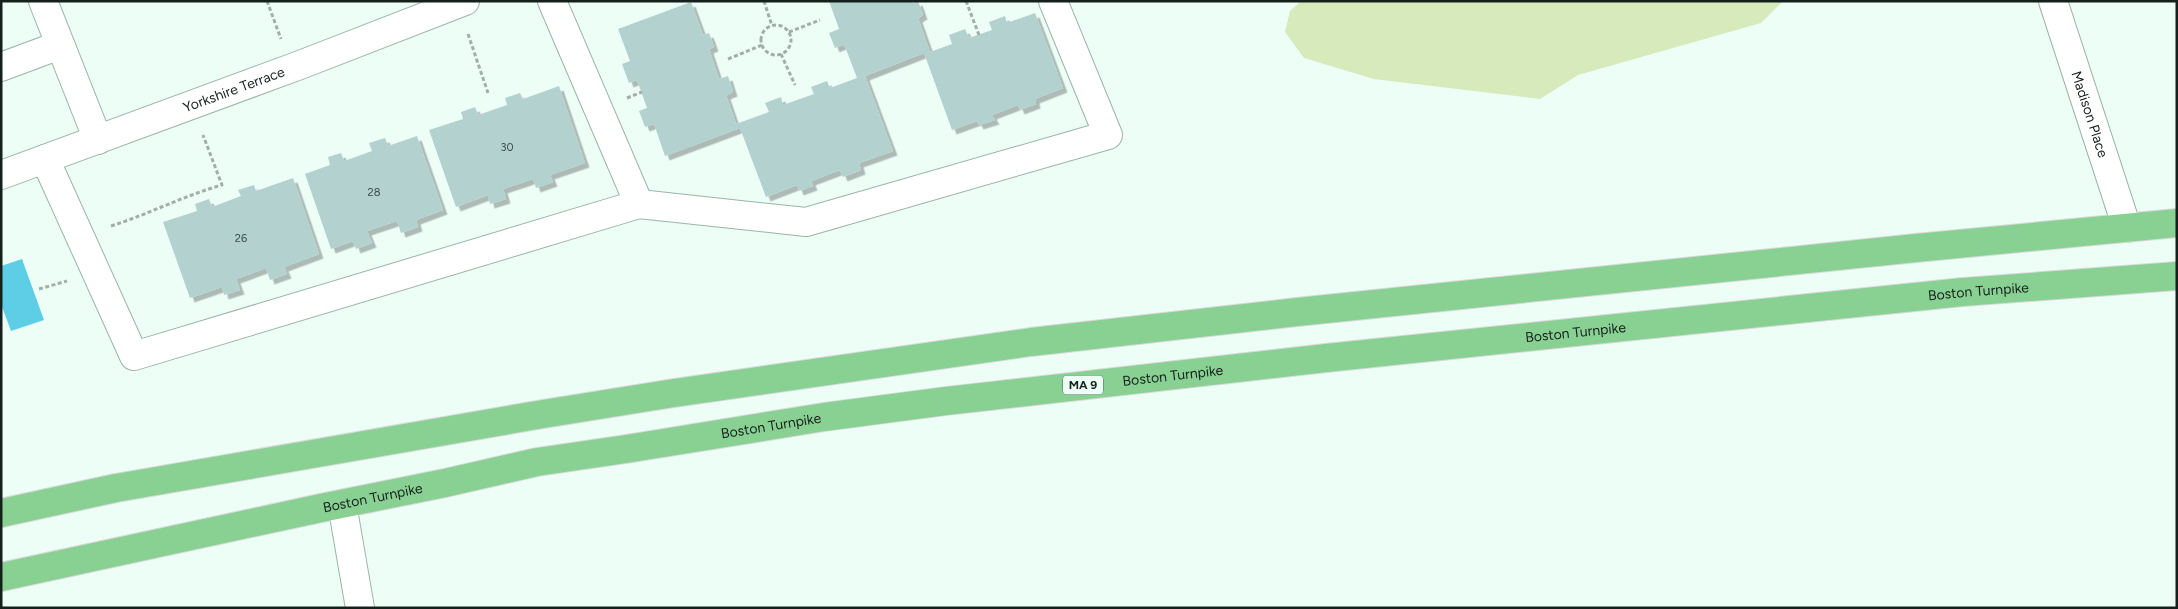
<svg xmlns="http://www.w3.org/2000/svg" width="2178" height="609" viewBox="0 0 2178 609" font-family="Figtree,sans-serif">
<defs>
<filter id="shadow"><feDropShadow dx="4.5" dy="4.5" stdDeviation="0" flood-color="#0004"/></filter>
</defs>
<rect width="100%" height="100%" fill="#edfef7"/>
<path fill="#d6eabb" d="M1301,1H1783L1761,23L1578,75L1540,99L1374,79L1304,58L1285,32L1290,11Z"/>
<path fill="#5dcee5" d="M22,259L44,320L11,331L1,304V266Z"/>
<path fill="#b2d1cf" filter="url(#shadow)" d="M829,1H912L913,3L918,1L923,15L918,18L930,52L952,44L949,35L965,29L969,38L992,30L989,22L1005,16L1007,23L1035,13L1063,88L1035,99L1036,104L1020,110L1018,105L992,115L995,120L979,125L977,121L952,130L924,53L865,76L893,151L859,163L861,170L843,177L840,170L811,181L813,186L799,191L797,185L766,197L740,128L665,156L654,124L645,127L639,111L647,108L637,80L629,83L622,64L630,61L618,29L691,2L703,35L709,33L714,47L709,49L719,79L728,76L733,92L726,95L736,124L769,112L765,103L781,97L783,105L814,94L811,87L827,81L830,88L857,78L844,44L835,48L829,33L839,29Z
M559,86L585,163L550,175L553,182L536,188L533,179L503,189L506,199L490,204L488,195L456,207L429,130L463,119L461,112L475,107L478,115L507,105L505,98L520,93L523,99Z
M417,136L443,210L416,220L418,227L401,233L397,221L367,231L372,243L356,249L353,241L331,249L305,174L330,165L328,157L341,153L344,161L372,151L369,143L385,138L388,146Z
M293,178L319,254L284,267L287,274L270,280L266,268L236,279L240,290L224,295L222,287L190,298L163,222L197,211L195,204L209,199L212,207L241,196L238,190L254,185L256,191Z"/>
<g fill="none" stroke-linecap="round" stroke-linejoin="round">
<defs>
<g id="minor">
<path d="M43,1L98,140"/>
<path id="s1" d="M2053,1L2127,228"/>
<path d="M1,67L60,45"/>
<path d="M45,159L134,356L639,204L552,1"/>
<path id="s2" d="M1,175L300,65L465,1"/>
<path d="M639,204L806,222L1108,135L1053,1"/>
<path d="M342,504L360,608"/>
</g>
<g id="highway">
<path d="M1,513L116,488L543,414L674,393L1031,342L1297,312L1916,248L2177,223"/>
<path id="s3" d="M1,577L321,508L445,483L537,462L626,449L824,417L946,401L1326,358L1963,292L2177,276"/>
</g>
</defs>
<use href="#minor" stroke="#99b4a9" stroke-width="30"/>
<use href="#highway" stroke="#dadbdb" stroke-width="30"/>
<path stroke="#a0afa9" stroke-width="3" stroke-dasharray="4 2.5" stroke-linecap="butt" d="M267,1L281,39
M764,1L772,26
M966,1L979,35
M761 40a15 15 0 1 1 30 0a15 15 0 1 1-30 0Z
M789,32L820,20
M468,34L488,93
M781,54L795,85
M728,59L762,45
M627,98L642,92
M111,226C149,214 183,196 222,185L203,135
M39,289L67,281"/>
<use href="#minor" stroke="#fff" stroke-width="28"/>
<use href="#highway" stroke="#88d193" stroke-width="28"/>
</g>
<g text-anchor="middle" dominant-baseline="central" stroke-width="5" stroke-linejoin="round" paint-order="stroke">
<g font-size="11" fill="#3c4c49">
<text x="507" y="147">30</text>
<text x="374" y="192">28</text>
<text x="241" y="238">26</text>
</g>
<rect fill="#edfef7" stroke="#56635e" stroke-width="1" x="1063" y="375.5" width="40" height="19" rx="4"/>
<g font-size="12" font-weight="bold" fill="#15201c">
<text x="1083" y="385">MA 9</text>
</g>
<g font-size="14" fill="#15201c" stroke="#edfef7">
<text stroke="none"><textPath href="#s2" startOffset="248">Yorkshire Terrace</textPath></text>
<text stroke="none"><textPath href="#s1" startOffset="119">Madison Place</textPath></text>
<text stroke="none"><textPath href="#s3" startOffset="2000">Boston Turnpike</textPath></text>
<text stroke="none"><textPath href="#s3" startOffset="1595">Boston Turnpike</textPath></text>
<text stroke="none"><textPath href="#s3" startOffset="1190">Boston Turnpike</textPath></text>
<text stroke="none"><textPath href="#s3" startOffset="785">Boston Turnpike</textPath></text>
<text stroke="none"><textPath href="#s3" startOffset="380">Boston Turnpike</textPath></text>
</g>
</g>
<rect width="2178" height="609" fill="none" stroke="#15201c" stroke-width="5"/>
</svg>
